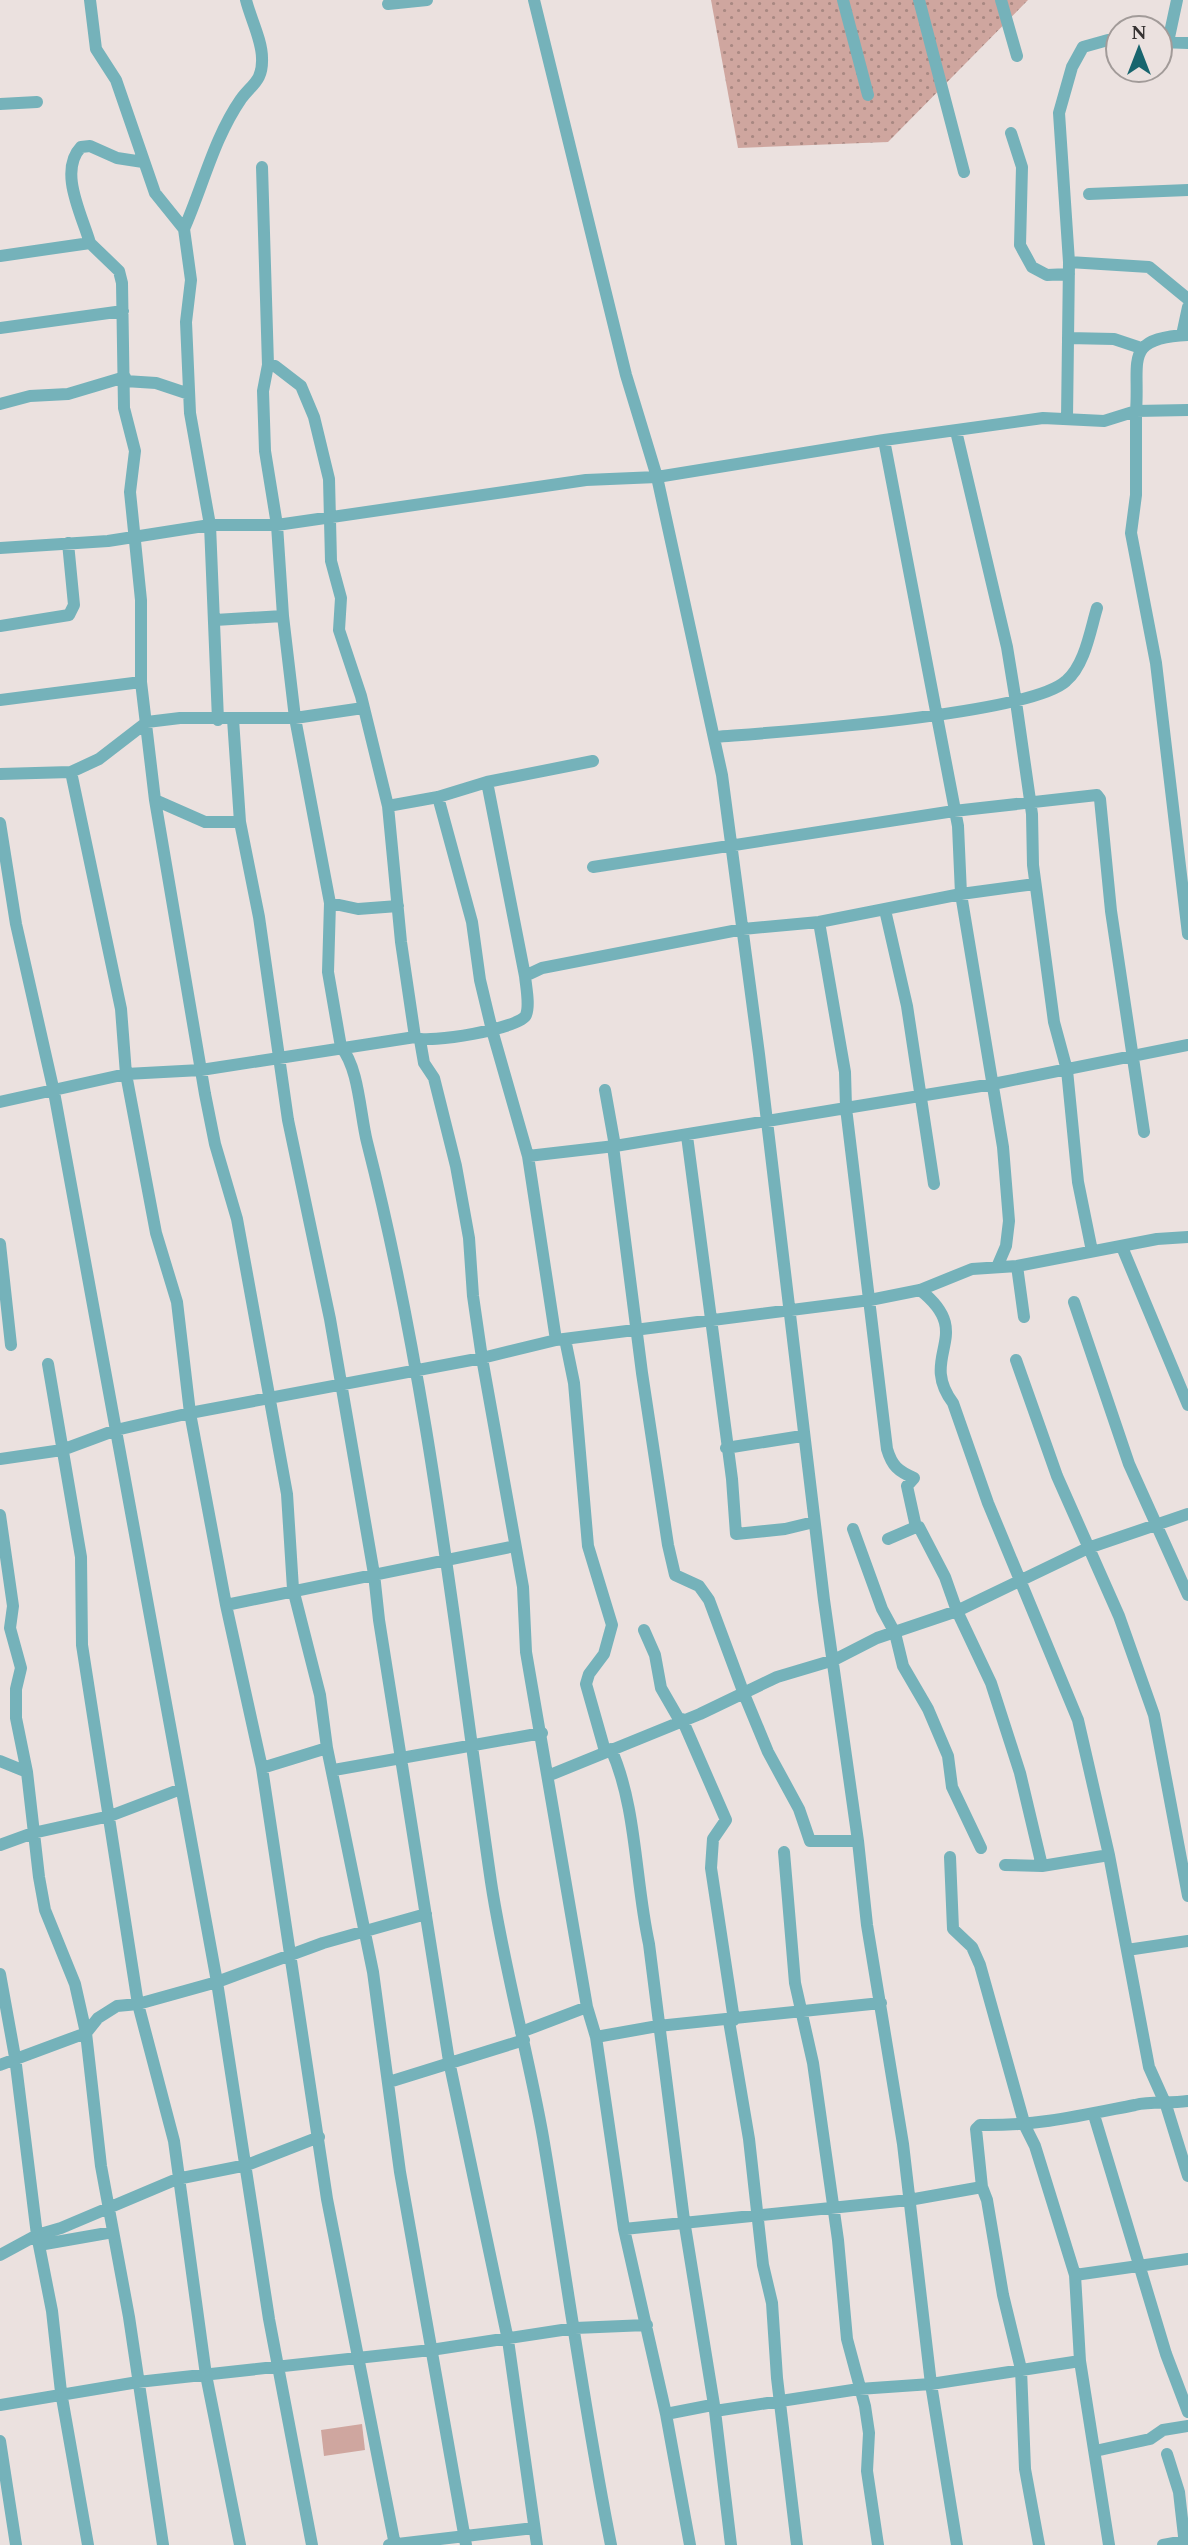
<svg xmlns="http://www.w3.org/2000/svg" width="1188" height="2545" viewBox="0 0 1188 2545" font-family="Spectral,serif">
<defs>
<pattern id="grass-dots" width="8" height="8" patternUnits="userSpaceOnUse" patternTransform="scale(1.75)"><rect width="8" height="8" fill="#cfa69f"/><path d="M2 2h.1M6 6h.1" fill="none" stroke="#a98882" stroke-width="1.8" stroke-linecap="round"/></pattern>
</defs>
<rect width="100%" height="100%" fill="#ebe1df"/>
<path fill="url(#grass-dots)" d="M711,0H1028L888,142L738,148Z"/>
<path fill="#cfa69f" d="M362,2424L365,2450L324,2456L321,2430Z"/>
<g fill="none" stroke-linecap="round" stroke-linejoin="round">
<path stroke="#75b2ba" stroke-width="12" d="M90,0L96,49L116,80L155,193L184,229L191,280L186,322L190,413L210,525L218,720
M534,0L626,375L657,477L722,775L759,1054L824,1600L858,1841L867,1925L903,2144L931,2384L957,2545
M843,0L868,95
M919,0L964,172
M1001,0L1017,56
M388,4L427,0
M1160,42L1188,43
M1168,42L1177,0
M0,104L37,102
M1011,133L1022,167L1020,245L1032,267L1047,275L1069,274
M262,167L268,365L263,391L265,451L277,525L283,616L295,718L330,903L328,972L341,1047C359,1068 360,1114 367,1142C429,1384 455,1635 491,1882C504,1968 528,2052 543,2137C566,2273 584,2410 611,2545
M1089,194L1188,190
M184,229C203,186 214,138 241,99C252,84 263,81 262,58C262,40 250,17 246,0
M90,243C82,215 58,171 81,147L90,146L117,158L143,162
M0,256L90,243L119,271L122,283L124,408L135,451L130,492L141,600V682L155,800L205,1094L215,1144L237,1219L287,1494L293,1589L320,1695L327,1748L373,1972L400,2172L466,2545
M1069,262L1149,267L1188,299
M0,328L123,311
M1182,335L1188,307
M1068,338L1114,339L1141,348
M268,365L275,366L301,386L314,417L329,479L331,561L341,598L339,630L361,696L388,806L401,942L415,1037
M125,381L156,383L189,394
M0,404L30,396L68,394L125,377
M1188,410L1136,411V495L1131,533L1156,663L1188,934
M1067,418L1069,262L1059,113L1072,67L1083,47L1108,40H1118
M956,431L1007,647L1016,702L1032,814L1033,865L1054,1022L1067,1070L1078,1182L1092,1251
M884,440L958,826L961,894L1003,1147L1009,1221L1006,1246L997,1267
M0,548L108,541L210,525H277L586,480L657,477L884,440L1043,418L1104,421L1136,411C1140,362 1122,338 1188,335
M215,620L283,616
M0,626L69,615L74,605L68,543
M0,700L141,682
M233,719L240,822L259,917L288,1120L330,1319L374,1574L379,1620L449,2061L508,2340L537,2545
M716,737C777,732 1029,715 1066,681C1085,665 1090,631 1097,608
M71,772L99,759L147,722L180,718H295L363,708
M0,774L71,772L121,1009L126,1074L156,1233L177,1302L190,1413L226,1605L262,1768L327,2199L395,2545
M487,782L525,976
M438,797L472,922L480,980L492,1030L528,1156L556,1340
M155,800L205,822H240
M388,806L438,797L487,782L593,761
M0,823L16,924L54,1092L217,1982L269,2319L312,2545
M593,867L954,811L1097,795L1100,799L1111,911L1144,1132
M330,903L358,909L398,906
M885,910L907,1006L934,1184
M420,1040L424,1063L434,1078L456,1166L469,1238L473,1296L482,1358L523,1587L526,1652L587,2007L596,2037L624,2229L666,2414L690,2545
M0,1102L126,1074L201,1070L415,1037C426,1045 522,1028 526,1015C530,1005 526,987 525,976L542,968L743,929L819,922L961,894L1035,884
M687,1136L732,1479L736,1534L785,1529L814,1522
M613,1146L642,1373L668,1545L675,1575L699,1586L709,1600L744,1694L768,1752L799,1809L810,1841H858
M615,1146L846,1108L845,1072L819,922
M528,1156L615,1146L605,1090
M0,1244L11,1345
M1122,1247L1188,1405
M1017,1266L1024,1317
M920,1290C977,1335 917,1355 953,1403L988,1503L1078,1720L1109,1855L1149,2067L1166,2105L1188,2176
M1074,1302L1129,1464L1188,1595
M565,1339L574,1383L588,1546L612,1625L604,1654L589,1674L586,1684L605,1751
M1016,1360L1057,1476L1119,1616L1154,1715L1188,1896
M48,1364L81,1557L82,1645L138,2004L174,2141L206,2375L240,2545
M726,1448L802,1436
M0,1459L62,1450L116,1430L190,1413L482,1358L556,1340L870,1300L920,1290L972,1269L1017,1266L1157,1239L1188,1237
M0,1515L13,1606L10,1628L21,1668L16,1689V1718L27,1772L39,1877L45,1910L75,1984L86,2033L101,2166L129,2317L163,2545
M916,1527H919L945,1577L957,1611L991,1683L1020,1773L1042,1866
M853,1529L882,1609L895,1633L903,1666L928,1709L948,1756L952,1787L981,1848
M888,1539L916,1527L907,1486L914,1478C898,1471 892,1466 887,1449L846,1108L993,1084L1188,1045
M226,1605L515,1546
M644,1630L655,1655L661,1688L680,1721
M682,1719L726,1820L713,1839L711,1868L734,2020
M611,1749C637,1807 635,1881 649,1944L684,2220L715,2411L731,2545
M0,1761L27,1772
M262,1768L327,1748
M334,1770L542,1733
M550,1775L700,1714L777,1677L834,1660L877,1638L957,1611L1088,1548L1188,1514
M0,1845L33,1833L110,1816L181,1789
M784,1852L795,1983L813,2063L838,2240L847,2339L865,2406L869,2433L867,2471L878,2545
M950,1857L953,1929L972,1947L980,1965L1025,2126L1035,2146L1075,2275L1080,2361L1109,2545
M1005,1865L1042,1866L1109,1855
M1127,1950L1188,1941
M0,1974L15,2057L37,2235L52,2311L61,2392L88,2545
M729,2021L749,2139L763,2265L772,2303L777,2378L797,2545
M521,2032L587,2007
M596,2037L658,2026L881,2003
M0,2065L86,2033L98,2018L117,2006L138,2004L217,1982L323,1943L426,1914
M389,2082L524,2040
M1094,2115L1166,2354L1188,2412
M624,2229L909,2200L982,2187
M39,2245L113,2232
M0,2255L37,2235L61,2228L177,2179L247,2165L319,2137
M1075,2275L1188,2259
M0,2405L138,2382L431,2350L575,2328L647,2325
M715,2411L859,2389L931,2384L1080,2361
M666,2414L712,2405
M0,2441L16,2545
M1095,2451L1150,2439L1163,2430L1188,2426
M1167,2454L1179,2492L1185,2545
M389,2545L534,2528
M1039,2545L1025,2469L1021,2369L1003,2295L987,2200L982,2187L976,2129L980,2125C1038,2126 1079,2116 1135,2105C1152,2101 1170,2104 1188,2101
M1163,2545L1185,2541"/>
</g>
<g transform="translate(1139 49)"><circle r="33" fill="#ebe1df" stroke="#a29b99" stroke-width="2"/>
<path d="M0-5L12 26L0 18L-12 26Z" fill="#18656e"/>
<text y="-10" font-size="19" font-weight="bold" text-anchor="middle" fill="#353131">N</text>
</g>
</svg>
